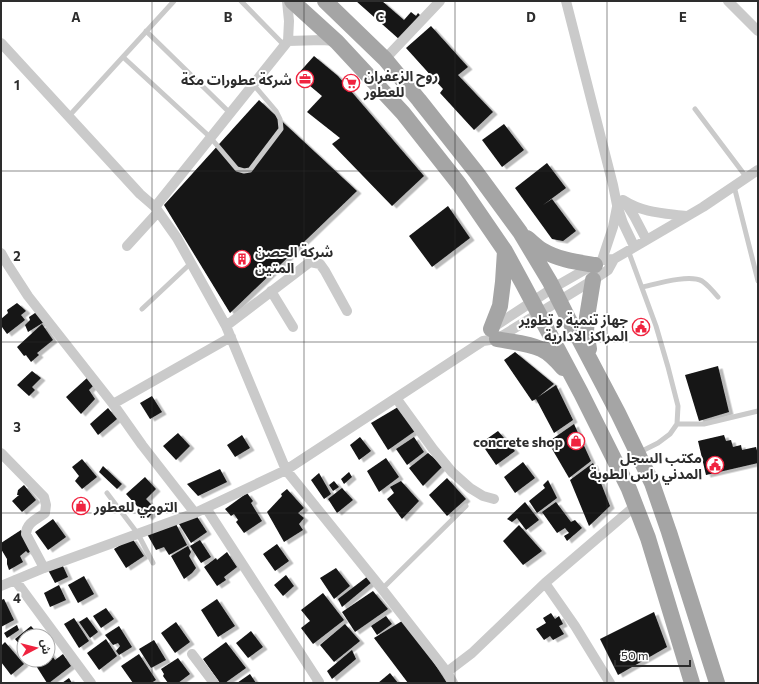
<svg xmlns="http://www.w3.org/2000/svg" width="759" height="684" viewBox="0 0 759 684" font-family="Commissioner,'Noto Sans Arabic',sans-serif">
<defs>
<filter id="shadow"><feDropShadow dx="4.5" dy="2.5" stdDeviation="0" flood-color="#0004"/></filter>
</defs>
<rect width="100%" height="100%" fill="#fff"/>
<path fill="#141414" filter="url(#shadow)" d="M356,1H382L404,20L411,12L416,16L418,13L421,16L400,40Z
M431,26L468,67L458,75L493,112L474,130L440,93L443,89L406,48Z
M314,56L338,76L424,176L392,206L332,144L340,138L307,112L322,96L297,75Z
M259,100L357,191L230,313L164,205Z
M504,124L524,150L502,167L482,140Z
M547,163L566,188L543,205L552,199L576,231L563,241L552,239L515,188Z
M448,206L470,238L432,267L409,236Z
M17,303L24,309L26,311L21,315L25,320L7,334L2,327L1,328V319L8,313L7,310Z
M38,311L44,322L28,332L25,325L30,320L29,317Z
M42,324L53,340L37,353L39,355L31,362L26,355L24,356L17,347Z
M515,352L554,384L538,397L556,385L573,420L554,433L536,399L532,401L504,360Z
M718,366L729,412L699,421L685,375Z
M32,371L41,378L32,387L35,390L29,396L17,385Z
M87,378L93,386L89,390L95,399L81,414L66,397Z
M152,396L162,412L150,419L140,403Z
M398,407L415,431L388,450L371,423Z
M108,408L117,419L98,435L90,424Z
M574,424L591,461L569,478L548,442Z
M498,431L515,451L496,465L481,443Z
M178,433L190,446L176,460L163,446Z
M242,435L250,448L235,457L227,445Z
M724,435L726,441L731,440L733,447L741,445L742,450L756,447L758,454V463L706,475L698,441Z
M360,437L371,451L359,460L350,445Z
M414,437L424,452L407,465L396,449Z
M428,453L443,466L423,486L409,468Z
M386,458L399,477L379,492L367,471Z
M82,459L97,477L82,489L75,481L79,476L72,467Z
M523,462L535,478L515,493L504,477Z
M593,463L610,506L589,526L570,480Z
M103,466L122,484L117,489L99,472Z
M220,469L227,482L198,496L187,484Z
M349,472L352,477L344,484L341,479Z
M319,473L331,494L324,499L311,480Z
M145,477L156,489L146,499L156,509L148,518L126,494Z
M447,478L466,499L447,516L429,495Z
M548,480L557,498L537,513L529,501L545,488L543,485Z
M334,481L339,487L333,491L329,485Z
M401,481L419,501L402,519L387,499L394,493L390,487Z
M24,485L36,500L22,512L12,501L19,495H17L18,490Z
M342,488L353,500L337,513L328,499Z
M287,489L304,508L298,513L304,518L299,524L303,530L284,542L267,512L282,496L281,494Z
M247,493L253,501L251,503L262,521L244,533L236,522L238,520L234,514L231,516L225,509Z
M525,502L539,520L526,530L517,518L512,522L507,519Z
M556,502L571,522L575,520L582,528L567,541L564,536L569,533L565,528L557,533L542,512Z
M196,515L207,532L191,543L179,524Z
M53,519L66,537L48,550L35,532Z
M176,524L187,545L169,555L164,547L156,550L147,534Z
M519,525L542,551L523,565L503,541Z
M21,530L34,549L28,553L26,551L20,556L23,562L9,570L7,564V559L1,549V543Z
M132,538L144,556L126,568L114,549Z
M200,540L211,557L201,563L190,546Z
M277,544L289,561L275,571L263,554Z
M188,546L191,552L189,556L196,568L192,573L184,579L171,556Z
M227,552L237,567L224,577L226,580L217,586L204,567L216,558L217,560Z
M62,564L68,577L55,583L48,570Z
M336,568L350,586L334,599L320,578Z
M286,575L294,586L283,596L274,585Z
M84,576L94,594L78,603L68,585Z
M368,576L372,582L342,607L338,599Z
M59,585L66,600L50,607L44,593Z
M373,591L388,609L355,632L342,612Z
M323,593L344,620L313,644L301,628L310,621L301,610Z
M4,599L14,620L1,627V600Z
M217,599L235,626L218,637L201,610Z
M106,608L114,619L101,628L93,616Z
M654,612L667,647L618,675L600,639Z
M551,613L555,619L559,616L563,624L559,626L564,634L553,640L550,636L544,640L536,629L546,623L543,618Z
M386,616L392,624L377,635L371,626Z
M87,617L98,632L90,638L79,622Z
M74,618L89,641L79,648L64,624Z
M402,621L423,646L447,683H408L374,638Z
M176,622L190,642L175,653L161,633Z
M345,624L360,641L334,662L320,645Z
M17,625L19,630L7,638L4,633Z
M31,626L40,636H24V650L15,639Z
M119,626L132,647L119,655L116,651L120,646L118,643L113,645L105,635Z
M251,631L263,647L248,658L236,643Z
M106,639L117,656L99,670L87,653Z
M154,640L166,660L151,668L139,649Z
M5,642L24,664L11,675L1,662V646Z
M226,642L246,668L225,683H220L203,659Z
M48,650L55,660L63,654L71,666L49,683H47L33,661L35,660H48Z
M352,650L356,659L332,679L327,671Z
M139,654L156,680L151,683H133L121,666Z
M178,658L190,674L178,683H168L163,676L164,674L161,669Z
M390,673L398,683H378Z
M250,674L256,683H237Z
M69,678L72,683H62Z"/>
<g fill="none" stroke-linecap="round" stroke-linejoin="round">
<path stroke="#cacaca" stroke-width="5" d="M241,1L284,45
M146,31L230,113
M123,57L210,137L237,169L244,171L250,170L281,129L280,119L276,111L253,84
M695,109L747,178
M69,116L174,1
M734,186L758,281
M628,250L656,326L668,367L678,406L677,424L670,434L658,443L640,452
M642,287C656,284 689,274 702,281C708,285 713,291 718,297
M142,309L191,263
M677,424H704L758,411
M107,493L138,534L153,563
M382,589L466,506"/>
<path stroke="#cacaca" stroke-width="10" d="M566,1L613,185L617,205L623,223L634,246
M728,1L758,31
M288,41L322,40L335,41
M1,43L140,194L155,207L177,238L226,326L286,470L382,589L447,672L453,683
M385,59L440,1
M623,200C643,213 663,213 686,216
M625,202L634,216L646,239
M155,207L288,41L289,21L287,1
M127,246L158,212
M1,253L6,262L28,296L113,404L142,445L195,513
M602,260L613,227L617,207
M271,291L293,327
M226,326L310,262L320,264L325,271L347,311
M492,328L553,288L602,260L614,259L703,207L758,170
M396,398L433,449L452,472L470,488L483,496L494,499
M113,404L231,337
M1,453L44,497L46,505L45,513C37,519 26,523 26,534L44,568
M206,508L319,682L317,683
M15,580L91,683
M545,583L575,626L610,683
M1,586L44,568L195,513L286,470L483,341L497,339L593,280L608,270L614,259
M192,654L214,683
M447,672L472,653L545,583L635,506"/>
<path stroke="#a5a5a5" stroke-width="16" d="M292,1L337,42L403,113L459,184L505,251L523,284L581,393L629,489L648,538L692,683
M325,1L385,59L419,100L476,172L520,232L550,282L568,318L618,413L652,483L669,532L717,683
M527,238C532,242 537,247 542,250C559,260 576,262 595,265
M491,329L500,306L503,282L505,251
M497,339C511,342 528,343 541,349C550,353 557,361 563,368
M589,349L586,332L587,317L593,280"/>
</g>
<path fill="none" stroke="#2d2d2d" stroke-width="1" stroke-opacity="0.55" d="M152,1V683M304,1V683M455,1V683M607,1V683M1,171H758M1,342H758M1,513H758"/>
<defs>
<symbol id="office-ring" viewBox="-11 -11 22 22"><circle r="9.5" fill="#fff" stroke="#f0233f" stroke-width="1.5"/><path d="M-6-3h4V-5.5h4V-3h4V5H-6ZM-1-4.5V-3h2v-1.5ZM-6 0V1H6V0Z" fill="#f0233f"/></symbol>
<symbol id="supermarket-ring" viewBox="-11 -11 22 22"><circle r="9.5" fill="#fff" stroke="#f0233f" stroke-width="1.5"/><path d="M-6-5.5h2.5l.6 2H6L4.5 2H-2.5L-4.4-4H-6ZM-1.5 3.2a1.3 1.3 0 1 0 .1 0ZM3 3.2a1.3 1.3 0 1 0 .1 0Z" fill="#f0233f"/></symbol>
<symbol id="building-ring" viewBox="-11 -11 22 22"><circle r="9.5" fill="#fff" stroke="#f0233f" stroke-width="1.5"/><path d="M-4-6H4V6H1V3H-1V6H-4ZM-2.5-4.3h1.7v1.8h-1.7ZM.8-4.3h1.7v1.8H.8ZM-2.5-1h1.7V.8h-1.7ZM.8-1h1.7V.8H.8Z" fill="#f0233f"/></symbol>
<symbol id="civic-ring" viewBox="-11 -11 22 22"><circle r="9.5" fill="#fff" stroke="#f0233f" stroke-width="1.5"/><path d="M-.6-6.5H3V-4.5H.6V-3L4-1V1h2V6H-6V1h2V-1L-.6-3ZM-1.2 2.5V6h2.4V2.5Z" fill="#f0233f"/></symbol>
<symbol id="shop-ring" viewBox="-11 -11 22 22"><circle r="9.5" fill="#fff" stroke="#f0233f" stroke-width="1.5"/><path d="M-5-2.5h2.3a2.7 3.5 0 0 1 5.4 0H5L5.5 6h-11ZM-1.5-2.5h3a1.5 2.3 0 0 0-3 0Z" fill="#f0233f"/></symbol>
</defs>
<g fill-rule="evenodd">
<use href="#office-ring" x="295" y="69" width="20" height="20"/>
<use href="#supermarket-ring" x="341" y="73" width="20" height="20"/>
<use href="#building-ring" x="232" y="249" width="20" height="20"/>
<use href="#civic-ring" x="631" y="317" width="20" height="20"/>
<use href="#shop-ring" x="566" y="431" width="20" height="20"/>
<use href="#civic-ring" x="705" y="455" width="20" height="20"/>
<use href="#shop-ring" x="71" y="496" width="20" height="20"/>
</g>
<g text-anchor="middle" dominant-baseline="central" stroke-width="4" stroke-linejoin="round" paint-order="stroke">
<g font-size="14" font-weight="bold" fill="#2d2d2d" stroke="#fff" text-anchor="end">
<text x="364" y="75" text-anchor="start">روح الزعفران<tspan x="364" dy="16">للعطور</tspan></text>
<text x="292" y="79">شركة عطورات مكة</text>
<text x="255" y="251" text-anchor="start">شركة الحصن<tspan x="255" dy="16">المتين</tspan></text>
<text x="628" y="319">جهاز تنمية و تطوير<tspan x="628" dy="16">المراكز الادارية</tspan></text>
<text x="563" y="441">concrete shop</text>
<text x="702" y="457">مكتب السجل<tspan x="702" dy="16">المدني راس الطوبة</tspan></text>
<text x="94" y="506" text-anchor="start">التومي للعطور</text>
</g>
</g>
<g font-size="13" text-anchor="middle" font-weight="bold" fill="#2d2d2d" stroke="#fff" stroke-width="4" stroke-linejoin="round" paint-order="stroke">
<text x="76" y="22">A</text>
<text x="228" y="22">B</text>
<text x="380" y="22">C</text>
<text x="531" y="22">D</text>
<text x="683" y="22">E</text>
<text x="17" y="90">1</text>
<text x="17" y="261">2</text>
<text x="17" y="432">3</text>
<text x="17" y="603">4</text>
</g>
<rect width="759" height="684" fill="none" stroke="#2d2d2d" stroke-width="4"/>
<g transform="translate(36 648) rotate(83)"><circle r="19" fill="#ffffff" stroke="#ababab"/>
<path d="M0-3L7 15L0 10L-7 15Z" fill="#f0233f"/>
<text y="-6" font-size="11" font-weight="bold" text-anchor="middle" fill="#2d2d2d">ش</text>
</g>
<path d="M615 660v6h75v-6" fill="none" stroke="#2d2d2d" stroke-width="2"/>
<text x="621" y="660" font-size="12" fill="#2d2d2d" stroke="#ffffff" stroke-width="3" paint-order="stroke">50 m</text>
</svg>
